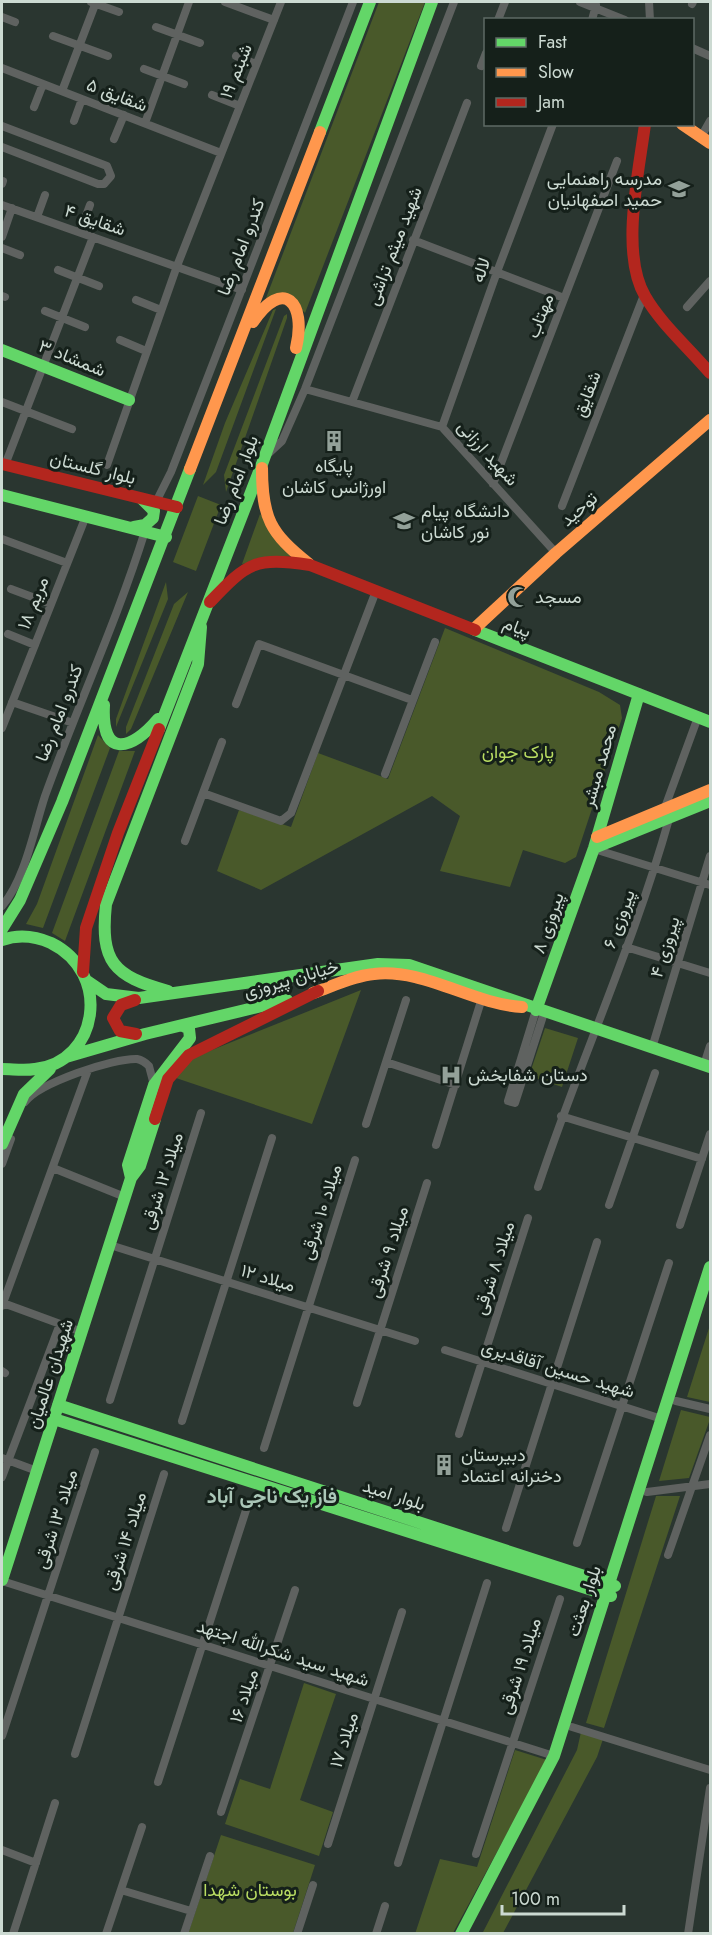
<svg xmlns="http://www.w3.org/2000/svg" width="712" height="1935" viewBox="0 0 712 1935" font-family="Jost,Vazirmatn,sans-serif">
<rect width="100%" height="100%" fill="#2a3630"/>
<path fill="#49592a" d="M379,2H425L305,313C293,300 284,292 266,298Z
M276,309L216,472L203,485L225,423L273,310Z
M287,314V318L226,492L224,475L284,316Z
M198,496L221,505L196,571L173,562Z
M260,514L293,556L242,564Z
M166,582L168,599L116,727V719Z
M188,592L131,729L126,734V727L174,604Z
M445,628L599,692L620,705L622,718L576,857L565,863L523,850L510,887L440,871L460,816L432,796L261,890L217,871L239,810L291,827L318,753L388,779Z
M98,735L110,748L43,928L26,924L37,904Z
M119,751H135L65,941L52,933Z
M361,990L312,1124L176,1078L187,1060Z
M545,1028L578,1038L562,1087L529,1076Z
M710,1325V1402L687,1397Z
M681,1410L710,1417V1419L689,1478L659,1481Z
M656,1496H680L604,1728L586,1723Z
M304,1683L336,1694L300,1800L333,1812L319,1856L225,1824L240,1779L270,1789Z
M581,1732L603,1739L597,1757L503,1933L482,1934L577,1750Z
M515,1750L547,1760L453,1933L415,1934L440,1859L477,1867Z
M221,1835L315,1865L293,1933L188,1934Z"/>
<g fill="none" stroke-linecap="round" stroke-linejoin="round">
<path stroke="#5f6260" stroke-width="8" d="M91,2L119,12
M225,2L274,20
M580,2L625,20
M649,2L650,20
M692,4L693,2
M2,17L15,22
M498,20L505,2
M592,20L596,5
M156,27L200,43
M53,36L108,56
M692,48L710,56
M236,56L256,64
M481,66L486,53
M2,68L221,153
M144,69L184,84
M62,91L96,2
M212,95L240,106
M34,107L43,84
M74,121L82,99
M145,123L189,2
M2,126L107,166L111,176L104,184H98L2,147
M701,137L710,121
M114,139L124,115
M2,184L3,181
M2,205L242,290
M37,217L45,195
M80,232L90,205
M2,237L12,208
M413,240L564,298
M2,248L20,255
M58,270L99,286
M2,296L5,297
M136,300L161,310
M687,307L710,281
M45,311L85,327
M120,340L146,351
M305,389L442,427L556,553
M2,402L72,429
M352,402L467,103
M442,427L497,272L553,124
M269,453L282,441L305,389L454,2
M5,465L93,237
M107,465L177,266L281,2
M493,484L617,161
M156,502L171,472L353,2
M562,506L644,295
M2,539L67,563
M11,589L51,604
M8,634L35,645
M12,702L73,723
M236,704L259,644L412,700
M2,728L86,516
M385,774L435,642
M203,793L281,821L291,813L376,591
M664,810L698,717
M185,841L222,742
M594,849L710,885
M2,906C25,880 34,829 45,796C77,707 117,621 145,531
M626,947L710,973
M536,1010L508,1101L515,1103L544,1013
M652,1048L710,856
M386,1062L456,1085
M704,1065L710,1046
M25,1102C39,1083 113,1058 137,1059C142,1060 145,1062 149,1066L154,1085
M561,1116L702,1159
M366,1124L406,1000
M436,1145L482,998
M2,1164L11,1139
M53,1168L125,1197
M538,1187C579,1063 634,944 669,819
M609,1205L655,1073
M680,1225L710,1134
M110,1245L415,1341
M3,1303L82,1332
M2,1306L88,1070
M445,1350L662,1419
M2,1371L5,1373
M110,1400L201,1113
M676,1401L710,1409
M357,1403L427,1183
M182,1421L272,1138
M459,1434L528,1218
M264,1448L355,1160
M2,1458L37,1471
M2,1477L60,1324
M647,1492L710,1484
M506,1528L597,1242
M577,1543L669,1263
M668,1555L710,1435
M2,1581L554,1756
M572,1727L710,1770
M2,1736L95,1452
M75,1754L164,1474
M158,1782L248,1504
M221,1812L295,1590
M328,1844L402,1612
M2,1850L36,1863
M476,1854L560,1599
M398,1863L487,1583
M121,1890L191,1911
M13,1934L55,1803
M106,1934L142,1827
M184,1934L210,1856
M297,1934L313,1885
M376,1934L385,1906
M688,1934L710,1788"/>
<path stroke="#63d668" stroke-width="12" d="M320,132L370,2
M2,350L129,400
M2,495L166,537
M134,527L145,525L153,518L154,511L142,499
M475,630L710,722
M104,705C101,759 131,751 158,719
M159,729L262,464L432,2
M594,848L710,801
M2,929L20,900L62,802L190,469
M2,940C19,934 35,936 51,943C112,973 99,1062 35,1069C24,1071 13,1069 2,1069
M87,981L106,994L139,998L378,964L409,965L710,1067
M168,991C113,976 100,962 106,904L198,664L201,627
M536,1010L594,848L639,694
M66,1057L145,1034L287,1000
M2,1144L24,1094L50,1069
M131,1178L128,1165L154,1085L190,1038L189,1029L183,1026
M58,1405L615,1586
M54,1419L611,1596
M2,1580L131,1178L140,1166L155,1119
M461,1934L554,1756L710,1267"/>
<path stroke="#ff974d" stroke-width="12" d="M682,124L710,143
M253,322C283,277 307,302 296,348
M262,468C262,518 270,533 309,564
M190,469L320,132
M474,629L556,553L710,420
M597,837L710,790
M313,993C333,986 353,976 374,974C424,968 472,1004 522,1007"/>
<path stroke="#b3261e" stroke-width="12" d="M645,124C639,172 620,253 645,296C661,324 689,348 710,373
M2,464L177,507
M210,602C248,562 255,557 310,565L475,630
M83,972L86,928L118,833L159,729
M135,1000L121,1005L113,1018L120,1031L136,1034
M155,1119L168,1079L189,1055L318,991"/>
</g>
<defs>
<symbol id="school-bare" viewBox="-9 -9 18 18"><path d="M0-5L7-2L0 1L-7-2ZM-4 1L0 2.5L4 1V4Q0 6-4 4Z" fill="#93a199" stroke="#15201a" stroke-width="2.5" paint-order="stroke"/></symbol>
<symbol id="building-bare" viewBox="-9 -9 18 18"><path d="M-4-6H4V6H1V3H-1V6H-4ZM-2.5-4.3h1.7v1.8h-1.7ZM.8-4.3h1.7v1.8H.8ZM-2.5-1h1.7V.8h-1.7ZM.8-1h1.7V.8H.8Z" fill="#93a199" stroke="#15201a" stroke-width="2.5" paint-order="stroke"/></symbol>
<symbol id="university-bare" viewBox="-9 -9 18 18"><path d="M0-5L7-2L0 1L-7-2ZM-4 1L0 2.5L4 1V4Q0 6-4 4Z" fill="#93a199" stroke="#15201a" stroke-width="2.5" paint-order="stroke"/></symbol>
<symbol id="mosque-bare" viewBox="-9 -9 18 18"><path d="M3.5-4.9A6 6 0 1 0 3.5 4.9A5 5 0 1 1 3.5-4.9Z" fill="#93a199" stroke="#15201a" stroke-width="2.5" paint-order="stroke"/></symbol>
<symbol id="hospital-bare" viewBox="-9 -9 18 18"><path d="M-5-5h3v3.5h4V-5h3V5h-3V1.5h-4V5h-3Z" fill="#93a199" stroke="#15201a" stroke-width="2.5" paint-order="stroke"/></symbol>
</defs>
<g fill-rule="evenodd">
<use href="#school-bare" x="664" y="174" width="30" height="30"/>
<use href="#building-bare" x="319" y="426" width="30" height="30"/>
<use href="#university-bare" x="389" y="506" width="30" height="30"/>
<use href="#mosque-bare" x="503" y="582" width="30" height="30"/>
<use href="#hospital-bare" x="436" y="1060" width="30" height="30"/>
<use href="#building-bare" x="429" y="1450" width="30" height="30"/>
</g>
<g text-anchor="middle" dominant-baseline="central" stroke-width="6" stroke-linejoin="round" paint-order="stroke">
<g font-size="18" fill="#ccdad2" stroke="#15201a">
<text transform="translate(236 71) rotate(-68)">شبنم ۱۹</text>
<text transform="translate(117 95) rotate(21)">شقایق ۵</text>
<text transform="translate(95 220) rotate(19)">شقایق ۴</text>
<text transform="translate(394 246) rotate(-69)">شهید میثم تراشی</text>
<text transform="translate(241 247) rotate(-69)">کندرو امام رضا</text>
<text transform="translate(481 270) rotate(-70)">لاله</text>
<text transform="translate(540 316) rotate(-69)">مهتاب</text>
<text transform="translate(72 358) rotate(22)">شمشاد ۳</text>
<text transform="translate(587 394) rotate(-69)">شقایق</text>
<text transform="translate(488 453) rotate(48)">شهید ارزانی</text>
<text transform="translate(93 468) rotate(14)">بلوار گلستان</text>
<text transform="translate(236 480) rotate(-69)">بلوار امام رضا</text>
<text transform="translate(579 509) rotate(-41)">توحید</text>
<text transform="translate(33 603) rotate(-68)">مریم ۱۸</text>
<text transform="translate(517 627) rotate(21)">پیام</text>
<text transform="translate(59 713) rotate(-69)">کندرو امام رضا</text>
<text transform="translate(599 766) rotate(-74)">محمد مبشر</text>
<text transform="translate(619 919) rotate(-70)">پیروزی ۶</text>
<text transform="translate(548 923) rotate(-71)">پیروزی ۸</text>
<text transform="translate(665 947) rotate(-73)">پیروزی ۴</text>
<text transform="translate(291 979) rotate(-16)">خیابان پیروزی</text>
<text transform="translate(162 1181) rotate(-72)">میلاد ۱۲ شرقی</text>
<text transform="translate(321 1212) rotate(-72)">میلاد ۱۰ شرقی</text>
<text transform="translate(388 1252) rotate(-72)">میلاد ۹ شرقی</text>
<text transform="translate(494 1268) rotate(-72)">میلاد ۸ شرقی</text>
<text transform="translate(268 1278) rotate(17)">میلاد ۱۲</text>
<text transform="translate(558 1369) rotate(17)">شهید حسین آقاقدیری</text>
<text transform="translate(50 1374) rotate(-72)">شهیدان عالمیان</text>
<text transform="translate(394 1495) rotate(18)">بلوار امید</text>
<text transform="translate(56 1519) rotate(-72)">میلاد ۱۳ شرقی</text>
<text transform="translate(125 1541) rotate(-72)">میلاد ۱۴ شرقی</text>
<text transform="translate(584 1601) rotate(-72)">بلوار بعثت</text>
<text transform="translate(283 1653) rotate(18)">شهید سید شکرالله اجتهد</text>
<text transform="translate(520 1666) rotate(-72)">میلاد ۱۹ شرقی</text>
<text transform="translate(244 1696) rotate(-71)">میلاد ۱۶</text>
<text transform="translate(344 1740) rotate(-72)">میلاد ۱۷</text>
</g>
<g font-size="18" fill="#ccdad2" stroke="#15201a" text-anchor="start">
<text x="662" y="179" text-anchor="end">مدرسه راهنمایی<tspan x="662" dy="21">حمید اصفهانیان</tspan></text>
<text x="334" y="466" text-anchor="middle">پایگاه<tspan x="334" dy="21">اورژانس کاشان</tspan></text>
<text x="421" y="511">دانشگاه پیام<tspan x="421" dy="21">نور کاشان</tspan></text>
<text x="535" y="597">مسجد</text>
<text x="468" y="1075">دستان شفابخش</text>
<text x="461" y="1455">دبیرستان<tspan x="461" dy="21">دخترانه اعتماد</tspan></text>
</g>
<g font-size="18" fill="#b9dd62" stroke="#15201a">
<text x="518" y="752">پارک جوان</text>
<text x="250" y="1890">بوستان شهدا</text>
</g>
<g font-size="20" font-weight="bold" fill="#abc7b8" stroke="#15201a">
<text x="272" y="1496">فاز یک ناجی آباد</text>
</g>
</g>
<rect width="712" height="1935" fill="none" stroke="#ccdad2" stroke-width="6"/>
<rect x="484" y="18" width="210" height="108" fill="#15201a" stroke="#5e6a64" stroke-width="1.5"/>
<rect x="496" y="38" width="30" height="9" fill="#63d668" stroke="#5e6a64" stroke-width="1.5"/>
<text x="538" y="48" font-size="18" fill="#ccdad2">Fast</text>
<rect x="496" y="68" width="30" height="9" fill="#ff974d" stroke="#5e6a64" stroke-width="1.5"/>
<text x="538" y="78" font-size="18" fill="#ccdad2">Slow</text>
<rect x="496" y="98" width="30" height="9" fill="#b3261e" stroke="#5e6a64" stroke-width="1.5"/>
<text x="538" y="108" font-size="18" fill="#ccdad2">Jam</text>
<path d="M502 1905v9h122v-9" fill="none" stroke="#ccdad2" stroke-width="3"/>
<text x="511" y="1905" font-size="18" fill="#ccdad2" stroke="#15201a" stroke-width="4.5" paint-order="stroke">100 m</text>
</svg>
